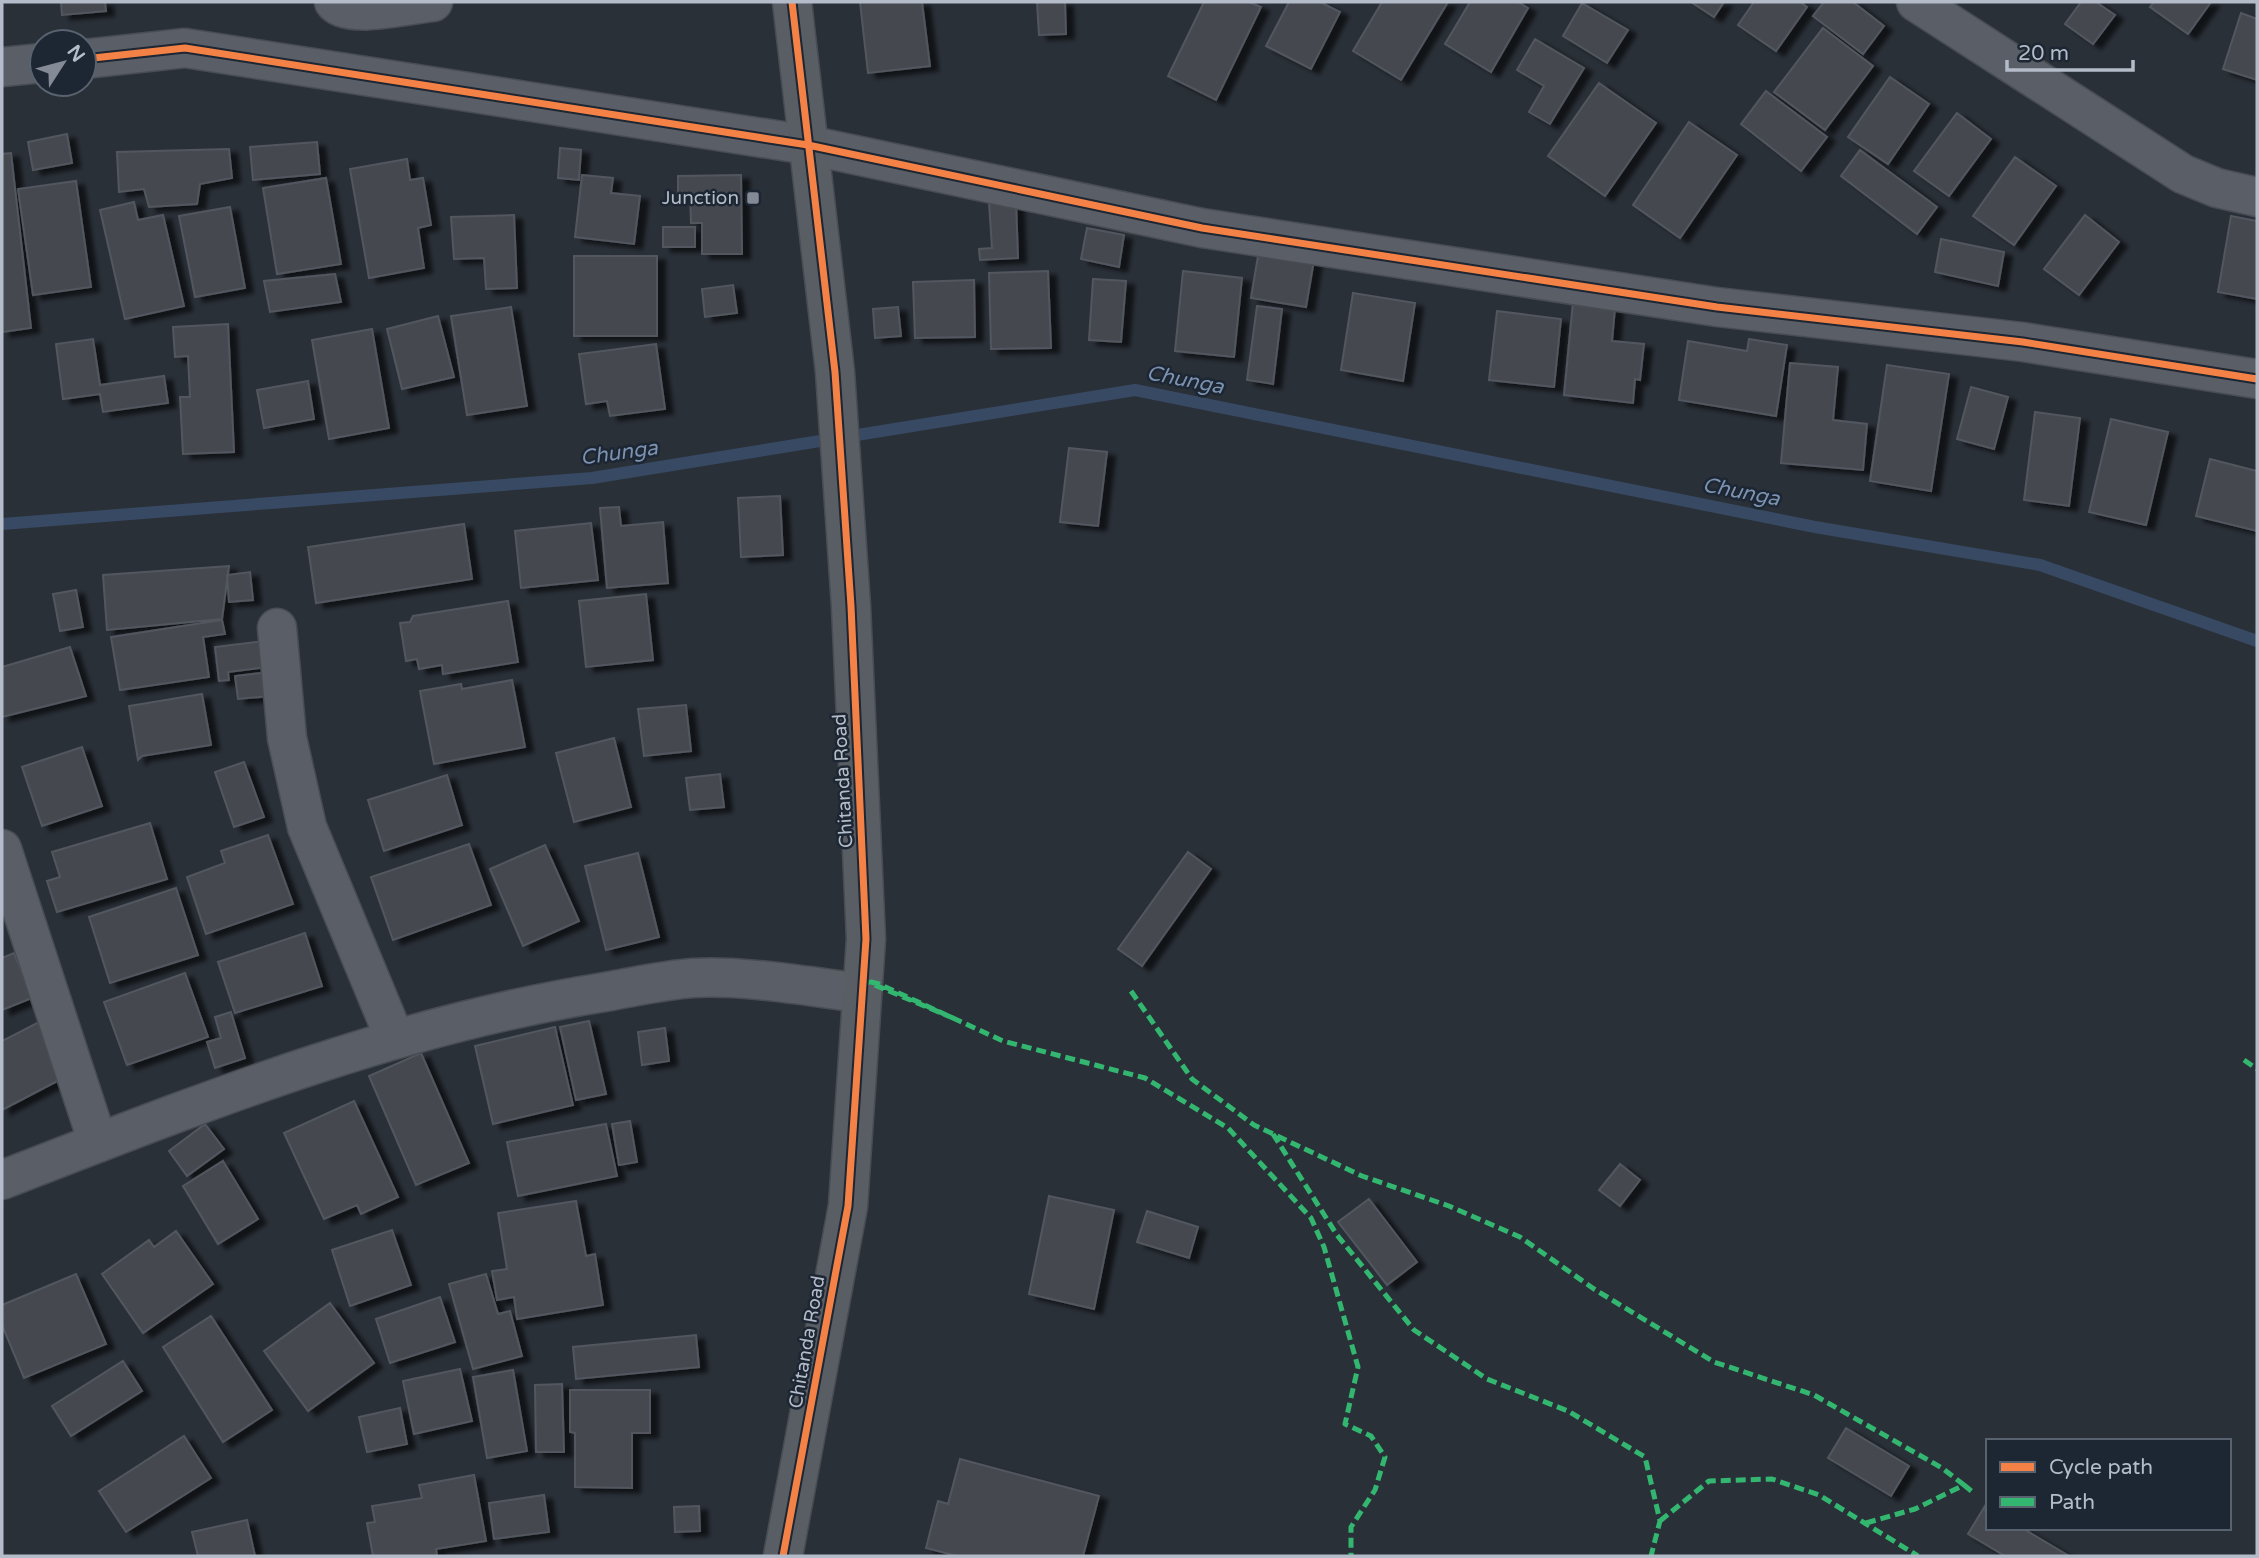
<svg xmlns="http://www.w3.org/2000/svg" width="2259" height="1558" viewBox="0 0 2259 1558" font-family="'Varela Round',sans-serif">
<defs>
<filter id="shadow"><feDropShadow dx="8" dy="4.5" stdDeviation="2" flood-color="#0009"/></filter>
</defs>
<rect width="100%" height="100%" fill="#2a3038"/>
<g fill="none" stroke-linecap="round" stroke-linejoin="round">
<path stroke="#384963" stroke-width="12" d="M2,524L592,478L1135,390L1815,527L2040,565L2257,641"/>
</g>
<path fill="#444950" stroke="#52575f" stroke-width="2" filter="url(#shadow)" d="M61,2H105L106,11L62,15Z
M860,2H922L930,66L868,73Z
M1037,2H1065L1066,34L1039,35Z
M1204,2H1249L1261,7L1216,100L1168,76Z
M1289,2H1320L1340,12L1311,69L1266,46Z
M1382,2H1448L1401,80L1353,51Z
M1470,2H1518L1528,8L1491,72L1445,44Z
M1691,2H1724L1714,17Z
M1754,2H1800L1807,7L1776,51L1738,25Z
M1824,2H1853L1884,26L1863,54L1813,16Z
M2081,2H2096L2115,15L2093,44L2065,24Z
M2154,2H2211L2188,34L2150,7Z
M1582,3L1628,30L1607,63L1563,36Z
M2241,13L2257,19V80L2223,69Z
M1823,28L1873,66L1825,130L1774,92Z
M1535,39L1584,68L1550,124L1529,112L1544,86L1517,70Z
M1890,77L1929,104L1888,164L1848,137Z
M1599,83L1656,123L1605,196L1548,156Z
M1766,91L1827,137L1801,171L1741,124Z
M1957,113L1991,139L1949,196L1914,171Z
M1689,122L1737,155L1680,238L1633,205Z
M67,134L72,163L33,170L28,142Z
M317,142L320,174L253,180L250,147Z
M560,148L581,150L579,180L558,178Z
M229,149L232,178L200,184L197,204L149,207L144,189L119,192L117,152Z
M1860,150L1937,207L1917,234L1841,176Z
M11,153L31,328L2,332V154Z
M2015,157L2056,186L2014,245L1973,216Z
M407,159L410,180L423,178L431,225L418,228L424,268L369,278L350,169Z
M582,175L613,178L611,193L640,196L634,244L575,237Z
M741,175L742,254H702V223H691L690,194H678V176Z
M326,178L341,264L277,274L263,188Z
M76,181L91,287L33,295L18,189Z
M1016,201L1018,258L980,260L979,249L992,248L989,202Z
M134,202L138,220L163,215L184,306L125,319L100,210Z
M230,207L245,288L195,297L179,216Z
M514,215L517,288L486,289L484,258L454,259L451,217Z
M2085,215L2119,242L2079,295L2044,269Z
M2231,216L2257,221V299L2218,292Z
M663,227H695V247H663Z
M1087,228L1124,235L1119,267L1081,259Z
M1941,239L2004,252L1998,286L1935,272Z
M1259,250L1314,260L1306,307L1251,298Z
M574,256H657V336H574Z
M1048,271L1051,348L991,349L989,273Z
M1183,271L1242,278L1234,357L1175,351Z
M335,274L341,302L270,312L264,281Z
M1093,279L1126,281L1121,342L1089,340Z
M974,280L975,337L915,338L913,282Z
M733,285L737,313L705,317L702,289Z
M1353,293L1415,303L1403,381L1341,370Z
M1573,302L1615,308L1612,341L1644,344L1640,380L1635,379L1633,403L1564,395Z
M1257,306L1282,309L1273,384L1247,380Z
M511,307L527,406L467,415L451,316Z
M898,307L901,336L875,338L873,309Z
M1497,311L1561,319L1554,387L1489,380Z
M438,316L454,377L402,389L387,329Z
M228,324L234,452L183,454L180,397H190L188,356L175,357L173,327Z
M372,329L389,428L329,439L312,340Z
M93,339L100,385L164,376L168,403L103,412L100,394L63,399L56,344Z
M1749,339L1787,345L1776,416L1679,400L1688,341L1747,351Z
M656,344L665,409L610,416L607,401L586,404L579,354Z
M1790,363L1838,367L1833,420L1867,424L1863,470L1781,463Z
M1887,365L1949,374L1931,491L1870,481Z
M308,381L314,419L264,428L257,390Z
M1971,387L2008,397L1994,449L1957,439Z
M2035,412L2080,418L2069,506L2024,500Z
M2111,419L2168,432L2146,525L2089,512Z
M1069,448L1107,452L1098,526L1060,522Z
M2210,459L2257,471V531L2196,516Z
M780,496L783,555L741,557L738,498Z
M619,507L621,526L663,522L668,583L607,588L600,508Z
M591,523L598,580L521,588L515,531Z
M464,524L472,579L316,603L308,547Z
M229,566L222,619L107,630L103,575Z
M250,572L253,600L229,602L227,575Z
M76,590L83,627L60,631L53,594Z
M646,594L653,660L586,667L579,601Z
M508,601L518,662L443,674L442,665L419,669L417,659L406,661L400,623L410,622L413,616Z
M222,620L225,634L203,637L209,677L120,690L111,637Z
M264,641L268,667L228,672L229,680L219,681L215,647Z
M70,647L86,696L2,717V667Z
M269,672L271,696L238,699L235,676Z
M512,680L525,747L434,764L420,691L461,684L462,689Z
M202,694L211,745L142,756L138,760L129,706Z
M686,705L691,751L644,756L638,709Z
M614,738L631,807L574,822L556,753Z
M82,747L102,806L42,826L22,767Z
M244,762L264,817L234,827L215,772Z
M720,774L724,807L690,810L686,778Z
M447,775L462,825L384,851L368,800Z
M150,823L167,879L57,912L47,881L60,877L52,852Z
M268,835L293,904L206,934L187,877L225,863L221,851Z
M469,844L491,905L393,940L371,877Z
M545,845L579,921L523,946L490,869Z
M1188,852L1211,869L1142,966L1118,949Z
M638,853L659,937L606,950L585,866Z
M176,888L198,955L110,983L89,917Z
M305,933L322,986L235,1013L218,962Z
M14,953L32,998L2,1010V958Z
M185,973L208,1037L127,1065L104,1002Z
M231,1012L245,1058L215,1068L207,1042L221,1038L215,1017Z
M589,1021L606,1094L576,1100L560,1027Z
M39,1022L67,1076L2,1110V1041Z
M555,1027L573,1105L493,1124L475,1046Z
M665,1028L669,1061L642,1065L638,1032Z
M421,1053L469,1163L416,1185L369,1076Z
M354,1101L398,1197L361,1214L357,1205L324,1219L284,1133Z
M630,1121L637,1162L619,1165L612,1124Z
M205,1124L224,1149L187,1176L169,1151Z
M606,1124L617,1176L518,1196L507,1142Z
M223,1161L258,1219L218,1244L183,1186Z
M1620,1164L1640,1180L1620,1206L1599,1190Z
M1049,1196L1114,1210L1094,1309L1029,1294Z
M1369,1199L1417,1262L1387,1285L1338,1222Z
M576,1201L586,1256L595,1254L603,1305L517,1319L514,1297L497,1300L492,1271L507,1269L498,1213Z
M1147,1211L1198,1227L1189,1258L1137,1242Z
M392,1230L411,1285L350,1306L332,1250Z
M176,1231L213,1284L143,1333L102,1274L149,1240L154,1247Z
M76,1274L106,1344L24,1378L2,1325V1305Z
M486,1274L498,1314L510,1311L522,1356L473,1369L449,1284Z
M440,1297L455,1342L390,1363L376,1319Z
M330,1303L374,1363L308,1411L264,1351Z
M211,1316L272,1410L223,1442L163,1347Z
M696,1335L699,1367L576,1379L573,1347Z
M123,1361L142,1391L71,1436L52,1406Z
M460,1369L472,1421L414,1434L403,1381Z
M513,1370L527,1451L487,1458L473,1377Z
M562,1384L564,1452H536L535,1385Z
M570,1390H650V1433H632V1488L575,1487V1433L570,1432Z
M400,1408L407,1444L367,1452L359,1417Z
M1846,1428L1909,1466L1891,1496L1828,1458Z
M184,1436L211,1478L126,1532L99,1491Z
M960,1459L1099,1496L1083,1556H957L926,1548L938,1501L948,1504Z
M474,1475L486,1541L436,1549L437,1556H373L367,1523L375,1522L372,1506L422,1498L419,1485Z
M544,1495L549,1532L494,1539L489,1503Z
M699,1506L700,1531L675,1532L674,1507Z
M1985,1506L1988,1528H2022L2069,1556H2005L1968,1534Z
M247,1520L255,1556H198L192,1532Z"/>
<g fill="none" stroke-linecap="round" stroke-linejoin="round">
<defs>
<path id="street" d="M334,2C347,20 411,4 433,2
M1916,2L2183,174L2217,188L2257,197
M84,59L185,48L808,145L1202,228L1717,307L2023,342L2257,379
M2,67L42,63
M277,628L287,738L307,827L395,1039
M2,849L98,1143
M2,1180C196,1105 392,1026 599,993C630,988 662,980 693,978C745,975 810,987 862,993"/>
<path id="secondary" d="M783,1556L848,1206L866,939L851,606L835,372L792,2"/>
</defs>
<use href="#street" stroke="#484c53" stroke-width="41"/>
<use href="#secondary" stroke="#484c53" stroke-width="41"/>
<use href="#street" stroke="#5a5e66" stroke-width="38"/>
<use href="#secondary" stroke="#595d64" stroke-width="38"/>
<path stroke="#33b770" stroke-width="5" stroke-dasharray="10 5" stroke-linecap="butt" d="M1131,991L1192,1079L1254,1125L1362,1176L1449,1206L1520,1237L1594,1289L1714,1362L1814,1395L1942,1468L1964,1485
M953,1018L863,980L879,984L1003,1041L1145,1078L1228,1128L1311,1218L1324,1247L1358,1367L1345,1424L1371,1436L1385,1457L1375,1490L1351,1527V1556
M2244,1060L2257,1069
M1273,1134L1337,1235L1414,1330L1487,1379L1568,1411L1645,1457L1660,1521L1651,1556
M1660,1521L1709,1481L1772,1479L1819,1495L1918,1556
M1866,1523L1915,1509L1964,1485L1975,1494"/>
<defs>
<path id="cycleway" d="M84,59L185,48L808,145L1202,228L1717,307L2023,342L2257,379
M783,1556L848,1206L866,939L851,606L835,372L792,2"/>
</defs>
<use href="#cycleway" stroke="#1d2633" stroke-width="11"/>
<use href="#cycleway" stroke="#f48246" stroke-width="7"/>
</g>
<rect fill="#848b96" stroke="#1d2633" stroke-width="2.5" x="746" y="191" width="14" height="14" rx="3.5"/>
<g text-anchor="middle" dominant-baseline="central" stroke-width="5" stroke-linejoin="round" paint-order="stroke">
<g font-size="19" fill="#b4bcc9" stroke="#1d2633" text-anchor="end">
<text x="739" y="198">Junction</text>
</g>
<g font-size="19" fill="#b4bcc9" stroke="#1d2633">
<text transform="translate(843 781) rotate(-93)">Chitanda Road</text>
<text transform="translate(807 1342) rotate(-80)">Chitanda Road</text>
</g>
<g font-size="21" font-style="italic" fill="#7c92b1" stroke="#1d2633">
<text transform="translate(1185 380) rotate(11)">Chunga</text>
<text transform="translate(619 453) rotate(-8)">Chunga</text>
<text transform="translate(1741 492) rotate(11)">Chunga</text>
</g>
</g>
<rect width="2259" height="1558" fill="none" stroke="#b4bcc9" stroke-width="7"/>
<rect x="1986" y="1439" width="245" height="91" fill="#1d2633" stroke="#59626f" stroke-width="2"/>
<rect x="2000" y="1462" width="35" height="10" fill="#f48246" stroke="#59626f" stroke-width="2"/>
<text x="2049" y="1474" font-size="21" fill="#b4bcc9">Cycle path</text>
<rect x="2000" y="1497" width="35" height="10" fill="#33b770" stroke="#59626f" stroke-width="2"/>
<text x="2049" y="1509" font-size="21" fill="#b4bcc9">Path</text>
<g transform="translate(63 63) rotate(54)"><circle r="33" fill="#1d2633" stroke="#59626f" stroke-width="2"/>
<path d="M0-5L12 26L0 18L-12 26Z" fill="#848b96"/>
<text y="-10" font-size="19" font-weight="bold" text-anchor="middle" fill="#b4bcc9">N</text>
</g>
<path d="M2007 60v10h126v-10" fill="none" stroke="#b4bcc9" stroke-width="3.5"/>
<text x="2018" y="60" font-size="21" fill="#b4bcc9" stroke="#1d2633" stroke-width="5" paint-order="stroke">20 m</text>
</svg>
